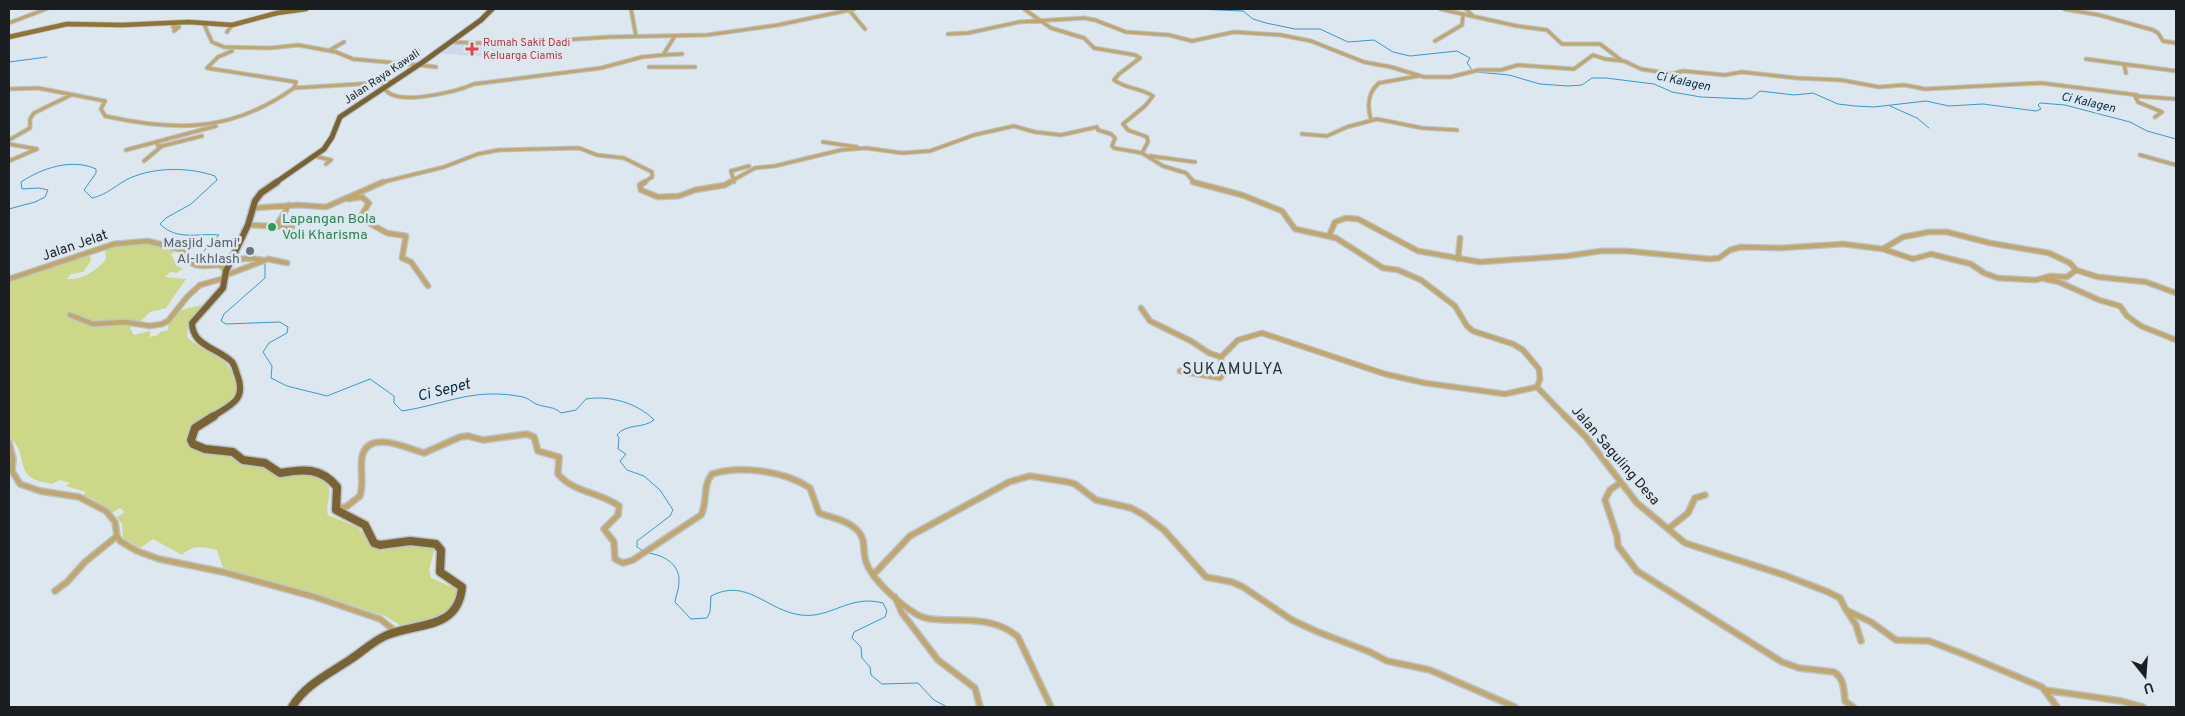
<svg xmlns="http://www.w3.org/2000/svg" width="2185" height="716" viewBox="0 0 2185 716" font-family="Overpass,sans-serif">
<rect width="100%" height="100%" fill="#dde7f0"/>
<path fill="#cbdae9" d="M449,43L507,44L495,58L436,53Z"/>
<path fill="#cdd788" d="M147,243L178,250L171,254L177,266L183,268L177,273L170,272L165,277L186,279L166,308L150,312L140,322L130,328L134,335L150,331V337L158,335L160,332L168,330C169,309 188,308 204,305L188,324L187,337C203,353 229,355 234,379C235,384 237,390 236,395C231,414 174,419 190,447L200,452L227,454L239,463L257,464L268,468L275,476C288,477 326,466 329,488C331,497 325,506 328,515L357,527L364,534L370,546L378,548L408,543L432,548L434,551L429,570L431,578L457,589C456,619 426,622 403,627L385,616L317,594L223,568L217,550C203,547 193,544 182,555L153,539L140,548L123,538L122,524L117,517L125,512L120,508L112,513L93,499L83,495L86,492L66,486L70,483L60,480L52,484C44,482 35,481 29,476C18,464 25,448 9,438V281L90,255L91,261L83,272L71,274L67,279C83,280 96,271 106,259L105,249L115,245Z"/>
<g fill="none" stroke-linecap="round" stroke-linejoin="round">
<path stroke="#359acf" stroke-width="1" d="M1196,9L1243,11L1253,19L1266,23L1295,29H1320L1348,42L1374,40L1393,52L1410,56L1457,51L1470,58L1467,63L1473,71
M9,62L47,57
M1476,72L1509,75L1540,84L1568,86L1582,85L1592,78H1606L1654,84L1672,92L1701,97L1746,99L1752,98L1760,91L1794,95L1813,93L1838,104L1855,106L1874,107L1926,101L1949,106L1983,104L2036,111L2041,109L2038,105L2040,103L2065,105L2130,122L2147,131L2176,139
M1890,106L1917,118L1929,128
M9,209L35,202L45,197L48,190L39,188L22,189L21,182C42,168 72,158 96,169V173L84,190L92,198C107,195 117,184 130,178C155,167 189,167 215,176L217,180L191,204L166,218L160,224C177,241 197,233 219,235L200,255L203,260L227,262
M238,262L254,261
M265,263V278L224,314L221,321L226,324L280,322L288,327L287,333L269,343L263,352L272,366L271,378L287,386L327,396L370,379L394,396V403L402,411C447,404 474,387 523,397C528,398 532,402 536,404C546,408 554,406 561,413L576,410L586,399C609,395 638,403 654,420C643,429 626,423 617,435L619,438L618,449L626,454L620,461L627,470L644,476L660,490L673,510L670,516L637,541V547L643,551
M646,553C662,554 680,563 679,582C679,589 676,595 675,602L691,619L707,618L710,612L711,596C747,577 767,611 801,615C831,619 849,594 883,603L887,611L885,617L854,632L852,638L861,647L862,658L870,667L871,675L882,684L918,683L934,700L947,707"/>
<defs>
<path id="minor-far2" d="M631,9L636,36
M1024,9L1051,28L1084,38L1094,48L1135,55L1140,58L1119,74L1114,80C1126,89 1141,88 1153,96L1145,106L1123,124L1128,130L1147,137L1148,142L1142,153L1163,166L1186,173L1195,183
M1440,9L1517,26L1547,30L1562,44H1600L1621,60
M1466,9L1473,16
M2064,9L2099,15L2153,30L2158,33L2163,41L2176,43
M849,10L865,29
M9,23L46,9
M204,24L212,42L224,47L271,48L298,45L336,52L353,59L418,65
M174,31L179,27H173L177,22
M227,32L232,25
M948,34L968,33L1019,22L1084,18L1095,20L1126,32L1169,35L1192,41L1234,32L1281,35L1311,41L1364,62L1391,67L1424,77H1450L1479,70H1501L1518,65L1574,69L1593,55L1605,59L1624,61L1641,69L1672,74L1683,71L1725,75L1742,72L1796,78L1841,80L1879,87L1904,85L1925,89L2041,83L2137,95
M675,36L663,55L682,54
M1435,41L1462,25L1463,15
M450,42L506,44L608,37L707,35L778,25L854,9
M330,50L344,42
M232,51L218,57L207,68L296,82L294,88L392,82
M2086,59L2176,71
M402,64L418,51
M419,65L436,67
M2124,65L2126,73
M649,67H695
M383,88C386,90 389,94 393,95C411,102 456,92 474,84L601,68L642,57L663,55
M9,89L38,88L105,101L101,109L105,116C177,132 232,132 294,88
M2155,117L2162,112L2138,102L2135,96L2176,99
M1371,120C1367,106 1367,93 1379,83L1418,76
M1302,134L1327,136L1347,127L1377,119L1422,128L1457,130
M9,140L30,128V119L34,113L71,95
M823,142L857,147
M157,143L158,146H162L202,136
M9,144L37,149L9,161
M126,150L216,126
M2140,155L2176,165
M314,156L331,160L326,164
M1150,156L1195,162
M144,161L162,146
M734,182L731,171L749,166
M379,183L444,167L478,154L499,150L579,148L597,155L624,158L652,172V177L643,183
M728,183L755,168L775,166L841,150L866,148L902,153L930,151L974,135L1014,126L1035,132L1061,135L1097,127L1098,130L1111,134L1115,138L1112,146L1114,148L1142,153"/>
<path id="minor-far1" d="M645,182L640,185L641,190L658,197L679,196L695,190L725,185L730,182
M1193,182L1242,195L1282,211L1295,229L1336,238L1383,268L1398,270L1421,280L1455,306L1467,326L1473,331L1513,344L1523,350L1539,369L1540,379L1537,387L1566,417
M348,199L362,197L369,203L360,218L387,233L406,236L402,258L411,262L428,286
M253,208L298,205L326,207L383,182
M248,225L292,227
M277,225L289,205
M1329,236L1335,222L1346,218L1358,219L1418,251L1480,262L1567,256L1601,251H1627L1710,259L1719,258L1730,250L1741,247L1780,248L1843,244L1883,249L1913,259L1931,254L1971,264L1984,273L1998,278L2036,280L2050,276L2067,277L2076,270L2098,277L2146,282L2176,293
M1883,249L1903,237L1929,232H1947L1990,243L2049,253L2070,263L2076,270
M233,257L234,260L249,258L263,260
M1458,259L1460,238
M224,276L268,259L287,263
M9,279L114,244L148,241L183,250C191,271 201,265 220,265L226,271
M2045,279L2059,282L2099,300L2120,306L2127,316L2141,326L2176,340
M1141,308L1150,321L1191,341L1209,353L1221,357L1238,340L1262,333L1385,374L1425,383L1505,394L1537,387
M70,315L93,324L125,322L150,326L162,324L168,321L187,297L200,285L225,278
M1180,371L1220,378L1222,375L1221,357"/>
<path id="minor" d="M1565,416L1586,437L1637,503L1685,543L1784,575L1828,592L1840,598L1846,610L1871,622L1896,640L1929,641L1968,656L2042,687L2057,707
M9,443L13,459L12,471L20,484L40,491L79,497L106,511L115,522L117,536L120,541L137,551L159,559L223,572L315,597L380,619L395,631
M1620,483L1610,490L1605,500L1617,536L1618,546L1637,571L1782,662L1799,668L1834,672C1844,678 1844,690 1845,701L1853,707
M338,508L346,507L360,496C364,483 360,470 362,457C368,428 409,449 424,453L460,437L468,436L483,440L527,434L534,437L538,451L559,457L558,474C574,493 600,492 619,506L618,515L604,529L614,542L615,559L623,563L633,560L701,515C708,502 702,486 712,474C741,465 785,471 810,488L819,513C832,518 847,520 857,530C867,540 862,550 866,562C872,580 900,604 916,614C925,620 935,619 945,620C971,620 998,619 1018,637L1051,707
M1668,529L1688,513L1695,498L1705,495
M874,574L910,536L1009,482L1030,476L1068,482L1075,484L1096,500L1131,508L1144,515L1164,530L1206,577L1232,582L1243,587L1292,620L1318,632L1370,652L1387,661L1430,670L1515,707
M55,591L67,582L85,562L117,536
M895,597L902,613L938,660L975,688L980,707
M1847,611L1856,625L1861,641
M2045,690L2121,701L2143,707"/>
<path id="major" d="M9,37L67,24L122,25L189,22L232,25L277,13L306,9"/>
<path id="highway-far2" d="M275,183L324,149L332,137L340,117L423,62L481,20L492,9"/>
<path id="highway-far1" d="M212,417C230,405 246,401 238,377C236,372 235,366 232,362C218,348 192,346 192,323L223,288L226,271L248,225L255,201L261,193L277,182"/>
<path id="highway" d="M214,416L195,428L191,440L193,444L205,449L233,452L243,460L265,463L280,473C303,469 321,467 337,487L336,510L365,525L374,543L380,545L410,541L436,544L441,550L440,572L462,587C458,632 414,622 385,636C372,642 362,652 351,659C329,674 306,684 292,707"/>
</defs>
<use href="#minor-far2" stroke="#bac3cb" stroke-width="5"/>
<use href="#minor-far1" stroke="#bac3cb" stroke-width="7"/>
<use href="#minor" stroke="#bac3cb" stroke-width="8"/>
<use href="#major" stroke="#bac3cb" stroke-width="6"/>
<use href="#highway-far2" stroke="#bac3cb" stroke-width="7"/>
<use href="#highway-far1" stroke="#bac3cb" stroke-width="9"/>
<use href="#highway" stroke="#bac3cb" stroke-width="11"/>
<use href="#minor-far2" stroke="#c2a76d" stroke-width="3"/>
<use href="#minor-far1" stroke="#c2a76d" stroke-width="4.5"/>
<use href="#minor" stroke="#c2a76d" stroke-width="5"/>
<use href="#major" stroke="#917431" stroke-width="4.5"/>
<use href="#highway-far2" stroke="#796333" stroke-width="5"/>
<use href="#highway-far1" stroke="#796333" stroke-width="6"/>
<use href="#highway" stroke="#796333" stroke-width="8"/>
</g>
<path fill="#e0444e" stroke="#dde7f0" stroke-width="2" d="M469.5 41.5h5v5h5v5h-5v5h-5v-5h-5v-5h5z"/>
<circle fill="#2e9e5b" stroke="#dde7f0" stroke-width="2" cx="272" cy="227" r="5"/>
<circle fill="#6b7280" stroke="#dde7f0" stroke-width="2" cx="250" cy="251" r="5"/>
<g text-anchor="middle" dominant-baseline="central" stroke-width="5" stroke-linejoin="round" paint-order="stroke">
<g font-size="11" fill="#be3a42" stroke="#dde7f0" text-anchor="start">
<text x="483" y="43">Rumah Sakit Dadi<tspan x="483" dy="13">Keluarga Ciamis</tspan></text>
</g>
<g font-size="11" fill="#1b1e21" stroke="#dde7f0">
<text transform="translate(382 77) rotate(-34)">Jalan Raya Kawali</text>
</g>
<g font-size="12" font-style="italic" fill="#012d43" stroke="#dde7f0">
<text transform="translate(1683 82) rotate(12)">Ci Kalagen</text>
<text transform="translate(2088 103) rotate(13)">Ci Kalagen</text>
</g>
<g font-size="14" fill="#27864d" stroke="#dde7f0" text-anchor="start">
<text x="282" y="219">Lapangan Bola<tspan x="282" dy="16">Voli Kharisma</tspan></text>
</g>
<g font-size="14" fill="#5b616d" stroke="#dde7f0" text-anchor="end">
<text x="240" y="243">Masjid Jami'<tspan x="240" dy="16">Al-Ikhlash</tspan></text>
</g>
<g font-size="14" fill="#1b1e21" stroke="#dde7f0">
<text transform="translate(75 246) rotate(-19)">Jalan Jelat</text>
<text transform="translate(1615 456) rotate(49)">Jalan Saguling Desa</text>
</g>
<g font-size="15" font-style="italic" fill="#012d43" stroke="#dde7f0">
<text transform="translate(444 391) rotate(-14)">Ci Sepet</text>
</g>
<g font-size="16" letter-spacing="1" fill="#2c333a" stroke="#dde7f0">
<text x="1233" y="370">SUKAMULYA</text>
</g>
</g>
<rect width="2185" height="716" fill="none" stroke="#1b1e21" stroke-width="20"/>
<g transform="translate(2145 676) rotate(163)" stroke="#dde7f0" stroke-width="4" paint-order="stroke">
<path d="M0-4L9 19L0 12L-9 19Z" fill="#1b1e21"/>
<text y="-8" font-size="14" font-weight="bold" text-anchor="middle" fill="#1b1e21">U</text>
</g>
</svg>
